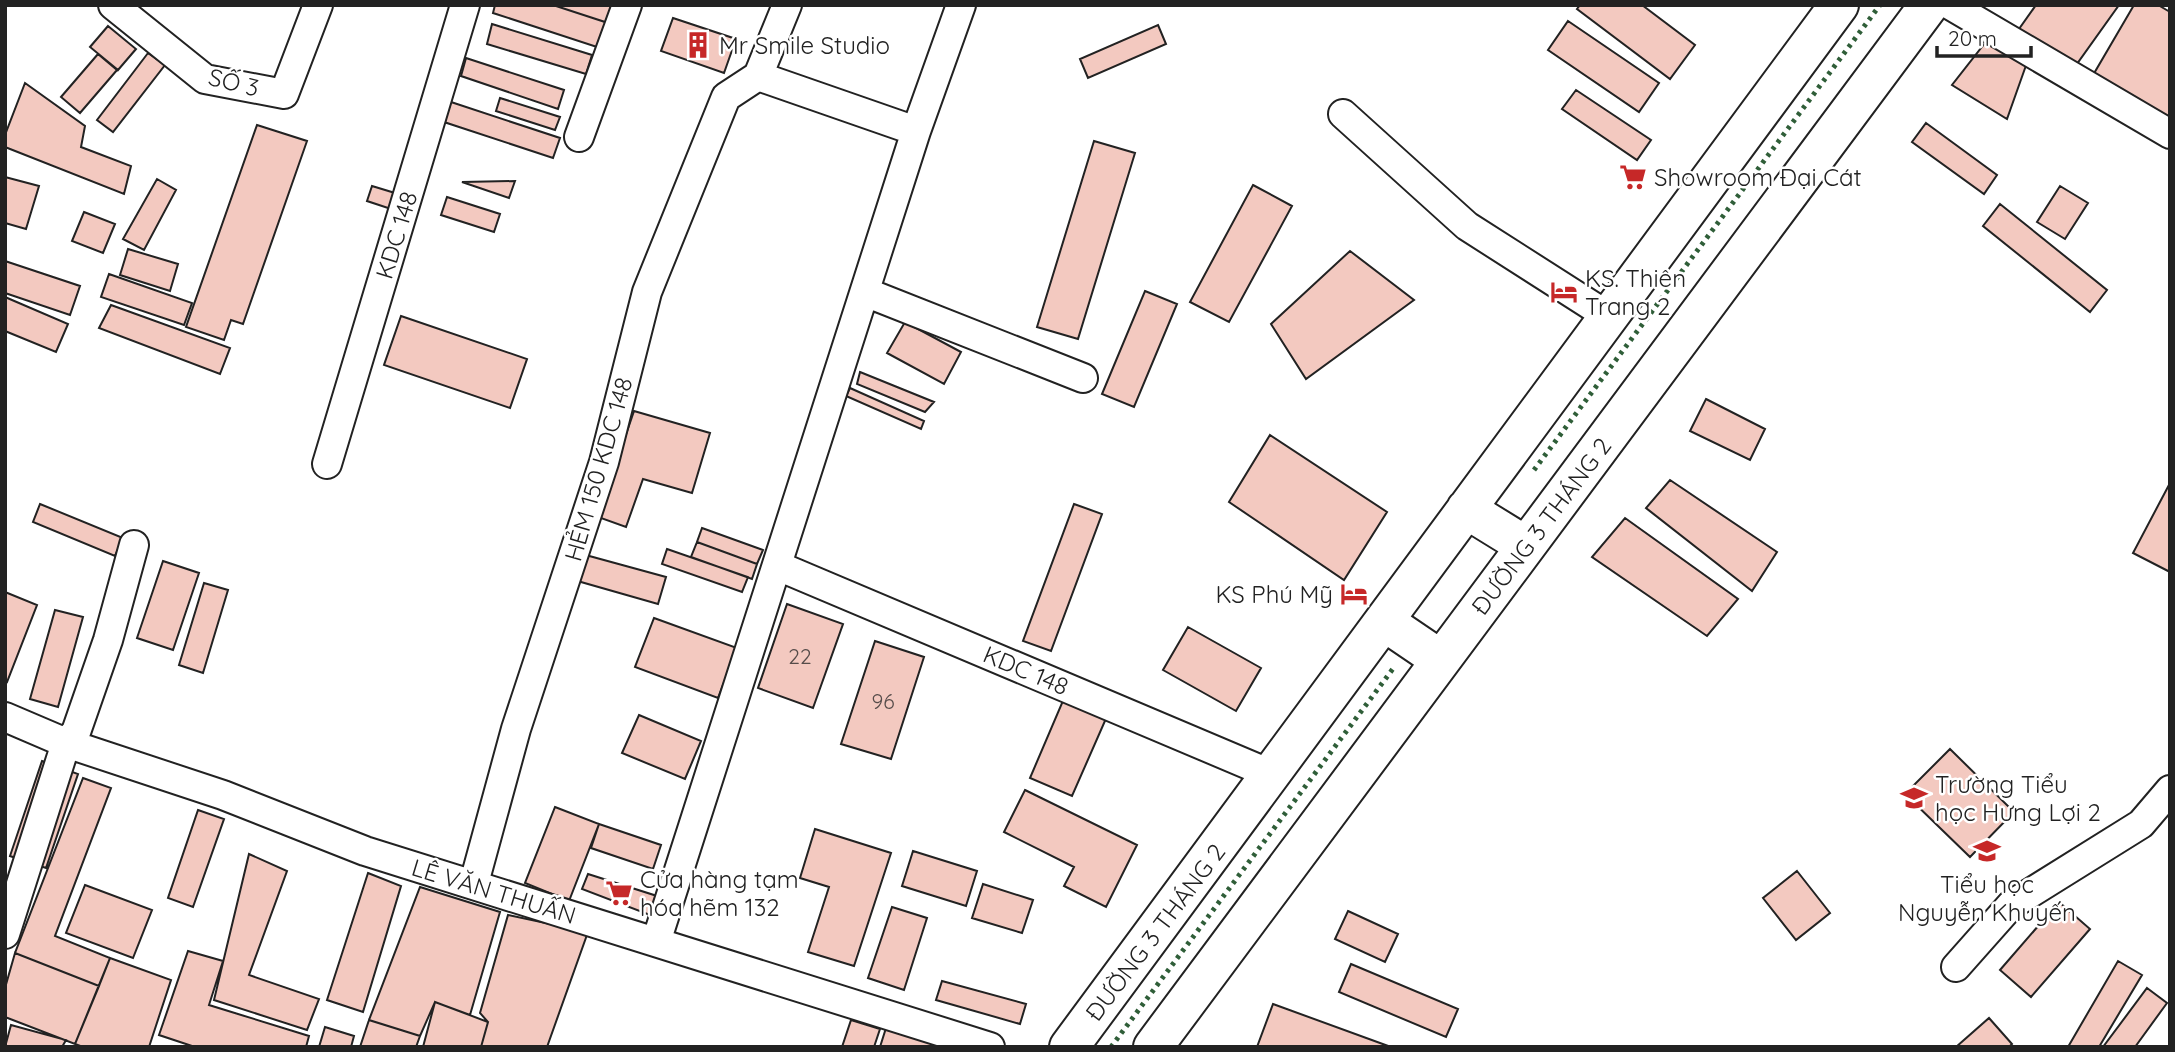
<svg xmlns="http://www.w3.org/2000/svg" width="2175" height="1052" viewBox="0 0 2175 1052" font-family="Quicksand,sans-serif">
<rect width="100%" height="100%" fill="#fff"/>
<path fill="#f3c9c0" stroke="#222" stroke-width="2" d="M495,5H553L608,23L600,48L493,13Z
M553,5H614L608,23Z
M1580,5H1642L1695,45L1670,79L1577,9Z
M2036,5H2119L2074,68L2019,29Z
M2134,5H2158L2170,12V129L2089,82Z
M673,18L736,39L724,73L661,51Z
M1568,21L1659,83L1639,112L1548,50Z
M492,24L592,55L586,74L487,44Z
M1158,25L1166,44L1088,78L1080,59Z
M108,26L136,49L118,70L90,47Z
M1985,43L2029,57L2007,119L1952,85Z
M148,53L165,65L113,132L97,120Z
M98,54L117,70L80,113L61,97Z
M466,58L564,90L558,109L461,76Z
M25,83L85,126L81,147L131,166L124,194L5,147V135Z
M1576,90L1651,140L1637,160L1562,109Z
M500,98L560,117L555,130L496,111Z
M451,102L560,138L553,158L444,122Z
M1926,123L1997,175L1984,194L1912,142Z
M257,125L307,141L243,324L231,320L224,340L186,327Z
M1094,141L1135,153L1078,339L1037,327Z
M5,177L39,186L26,229L5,223Z
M157,179L176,190L144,250L123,239Z
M515,181L509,198L462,182Z
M1253,185L1292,206L1229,322L1190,302Z
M372,186L395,193L391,209L367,201Z
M2060,186L2088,203L2065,239L2037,222Z
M447,197L500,214L494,232L441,215Z
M2000,204L2107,290L2090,312L1983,226Z
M84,212L115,224L103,253L72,241Z
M128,249L178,264L170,291L120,275Z
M1350,251L1414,300L1306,379L1271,324Z
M5,261L80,286L70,315L5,293Z
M109,274L192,303L184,325L101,297Z
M1145,291L1177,304L1134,407L1102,394Z
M5,297L68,324L56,352L5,331Z
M111,305L230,348L220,374L99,328Z
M401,316L527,359L510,408L384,365Z
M905,322L961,352L944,384L887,353Z
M860,372L934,402L925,412L857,384Z
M850,388L924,421L921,429L846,396Z
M1706,399L1765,429L1750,460L1690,431Z
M634,411L710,433L692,493L643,479L626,527L598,517Z
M1270,435L1387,512L1344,580L1229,502Z
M1670,480L1777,552L1752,591L1646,508Z
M2170,483V572L2133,553Z
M40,504L123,538L115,556L33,522Z
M1074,504L1102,514L1051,651L1023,641Z
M1625,518L1738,599L1707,636L1592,557Z
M702,528L763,550L757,564L697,542Z
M697,542L757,564L752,579L691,557Z
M667,549L748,577L742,592L662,564Z
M582,554L666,577L658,604L574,580Z
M163,561L199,573L173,650L137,638Z
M204,583L228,590L203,673L179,665Z
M5,592L37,605L7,682L5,681Z
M787,604L843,624L813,708L758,688Z
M55,610L83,617L58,707L30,699Z
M654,618L737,648L718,698L635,667Z
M1188,627L1261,668L1236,711L1163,670Z
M875,641L924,657L891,759L841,744Z
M1065,696L1108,714L1072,796L1030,778Z
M639,715L701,741L685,779L622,753Z
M1950,749L2014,812L1970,857L1905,794Z
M42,761L78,774L46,868L10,856Z
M83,778L111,788L55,936L110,958L99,986L15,953Z
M1025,790L1137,845L1106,907L1064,886L1074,867L1004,832Z
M555,807L599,824L569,901L525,883Z
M198,810L224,819L193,907L168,898Z
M599,824L661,845L653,869L591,848Z
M815,829L891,853L854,966L808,952L829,887L800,878Z
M913,851L977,871L966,906L902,886Z
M249,854L287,871L249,975L319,999L307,1030L214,1000Z
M1797,871L1830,913L1796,940L1763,898Z
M368,873L401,886L363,1012L327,1000Z
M588,874L657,896L650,915L582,889Z
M983,884L1033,900L1022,933L972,918Z
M85,885L152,910L133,958L66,933Z
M420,887L500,912L470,1015L435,1002L420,1036L369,1020Z
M2059,902L2090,929L2031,997L2000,970Z
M892,907L927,918L904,990L868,978Z
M1348,911L1398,934L1385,962L1335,939Z
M508,915L588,932L547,1047H481L488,1022L480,1013Z
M188,951L223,961L209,1005L309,1036L306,1047H195L159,1035Z
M15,953L99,986L75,1044L5,1017V988Z
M110,958L171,980L149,1047H83L75,1044Z
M2118,961L2142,975L2099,1047H2068Z
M1351,964L1458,1009L1446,1037L1339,992Z
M942,981L1026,1004L1020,1024L936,1000Z
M2147,988L2167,1003L2135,1047H2103Z
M435,1002L488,1022L481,1047H423Z
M1273,1004L1391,1047H1257Z
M1989,1018L2012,1044L2009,1047H1956Z
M369,1020L420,1036L416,1047H360Z
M851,1020L880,1029L874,1047H842Z
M11,1025L66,1040L62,1047H5Z
M325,1027L354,1036L351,1047H319Z
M886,1028L958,1047H880Z"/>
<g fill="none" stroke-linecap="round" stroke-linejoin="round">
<defs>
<path id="minor" d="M113,5L205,79L284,94L318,5
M787,5L758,76L916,131
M1950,5L2170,134
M1343,114L1467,226L1611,318
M579,137L627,5
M865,292L1083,378
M327,464L465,5
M778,566L1273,775
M5,717L66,743L223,795L365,851L990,1047
M474,883L516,729L604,462L647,292L726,97L758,76
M5,934L66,743L76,732L108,640L134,545
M656,942L916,131L961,5
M1956,967L2011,905L2141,824L2170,790"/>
<path id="trunk" d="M1466,509L1526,546
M1385,622L1441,660
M1069,1047L1839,5
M1153,1047L1929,5"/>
</defs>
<use href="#minor" stroke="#222" stroke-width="32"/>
<use href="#trunk" stroke="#222" stroke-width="42"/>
<use href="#minor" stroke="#fff" stroke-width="28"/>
<use href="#trunk" stroke="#fff" stroke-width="38"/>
<path stroke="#2f5e38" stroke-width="5" stroke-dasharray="3.5 5" stroke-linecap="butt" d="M1534,470L1880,5
M1111,1047L1395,666"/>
</g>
<defs>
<symbol id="building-bare" viewBox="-9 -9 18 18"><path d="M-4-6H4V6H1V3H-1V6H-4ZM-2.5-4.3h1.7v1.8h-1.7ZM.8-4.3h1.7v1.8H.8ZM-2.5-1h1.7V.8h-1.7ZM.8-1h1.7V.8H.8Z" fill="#c62828" stroke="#fff" stroke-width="2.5" paint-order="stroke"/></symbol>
<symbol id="supermarket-bare" viewBox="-9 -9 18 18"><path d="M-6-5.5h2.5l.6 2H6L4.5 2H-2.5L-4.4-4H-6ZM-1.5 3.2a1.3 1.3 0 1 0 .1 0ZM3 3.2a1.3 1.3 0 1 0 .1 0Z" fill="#c62828" stroke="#fff" stroke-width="2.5" paint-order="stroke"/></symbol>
<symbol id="hotel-bare" viewBox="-9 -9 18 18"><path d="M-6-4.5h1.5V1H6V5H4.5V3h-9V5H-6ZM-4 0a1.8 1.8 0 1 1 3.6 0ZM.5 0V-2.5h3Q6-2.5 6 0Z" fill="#c62828" stroke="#fff" stroke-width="2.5" paint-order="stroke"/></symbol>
<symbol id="school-bare" viewBox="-9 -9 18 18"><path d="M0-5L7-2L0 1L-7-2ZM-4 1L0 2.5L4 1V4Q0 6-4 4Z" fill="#c62828" stroke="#fff" stroke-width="2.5" paint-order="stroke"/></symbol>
</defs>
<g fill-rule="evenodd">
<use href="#building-bare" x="679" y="26" width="38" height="38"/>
<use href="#supermarket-bare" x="1614" y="158" width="38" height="38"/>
<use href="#hotel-bare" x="1545" y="273" width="38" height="38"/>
<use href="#hotel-bare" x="1335" y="575" width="38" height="38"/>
<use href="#school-bare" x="1895" y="779" width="38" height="38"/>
<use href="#school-bare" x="1968" y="832" width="38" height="38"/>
<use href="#supermarket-bare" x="600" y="874" width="38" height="38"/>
</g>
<g text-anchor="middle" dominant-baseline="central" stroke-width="5" stroke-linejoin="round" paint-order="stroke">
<g font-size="21" fill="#564c4a">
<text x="800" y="656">22</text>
<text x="883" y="701">96</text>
</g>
<g font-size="24" fill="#222" stroke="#fff" text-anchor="start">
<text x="719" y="45">Mr Smile Studio</text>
<text x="1654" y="177">Showroom Đại Cát</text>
<text x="1585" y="278">KS. Thiên<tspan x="1585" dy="28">Trang 2</tspan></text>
<text x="1333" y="594" text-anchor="end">KS Phú Mỹ</text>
<text x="1935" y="784">Trường Tiểu<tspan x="1935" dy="28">học Hưng Lợi 2</tspan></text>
<text x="640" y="879">Cửa hàng tạm<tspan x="640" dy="28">hóa hẽm 132</tspan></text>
<text x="1987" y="884" text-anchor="middle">Tiểu học<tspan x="1987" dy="28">Nguyễn Khuyến</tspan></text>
</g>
<g font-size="24" fill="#222" stroke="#fff">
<text transform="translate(234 82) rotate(14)">SỐ 3</text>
<text transform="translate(396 235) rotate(-73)">KDC 148</text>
<text transform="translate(598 469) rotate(-74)">HẺM 150 KDC 148</text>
<text transform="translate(1541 526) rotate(-53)">ĐƯỜNG 3 THÁNG 2</text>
<text transform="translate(1026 670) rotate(23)">KDC 148</text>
<text transform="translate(494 891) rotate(17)">LÊ VĂN THUẤN</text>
<text transform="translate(1155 932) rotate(-53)">ĐƯỜNG 3 THÁNG 2</text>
</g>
</g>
<rect width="2175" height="1052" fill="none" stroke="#222222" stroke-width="14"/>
<path d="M1937 46v10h94v-10" fill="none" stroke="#222222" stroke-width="3.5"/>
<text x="1948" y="46" font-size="21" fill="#222222" stroke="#ffffff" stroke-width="5" paint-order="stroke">20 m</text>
</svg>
